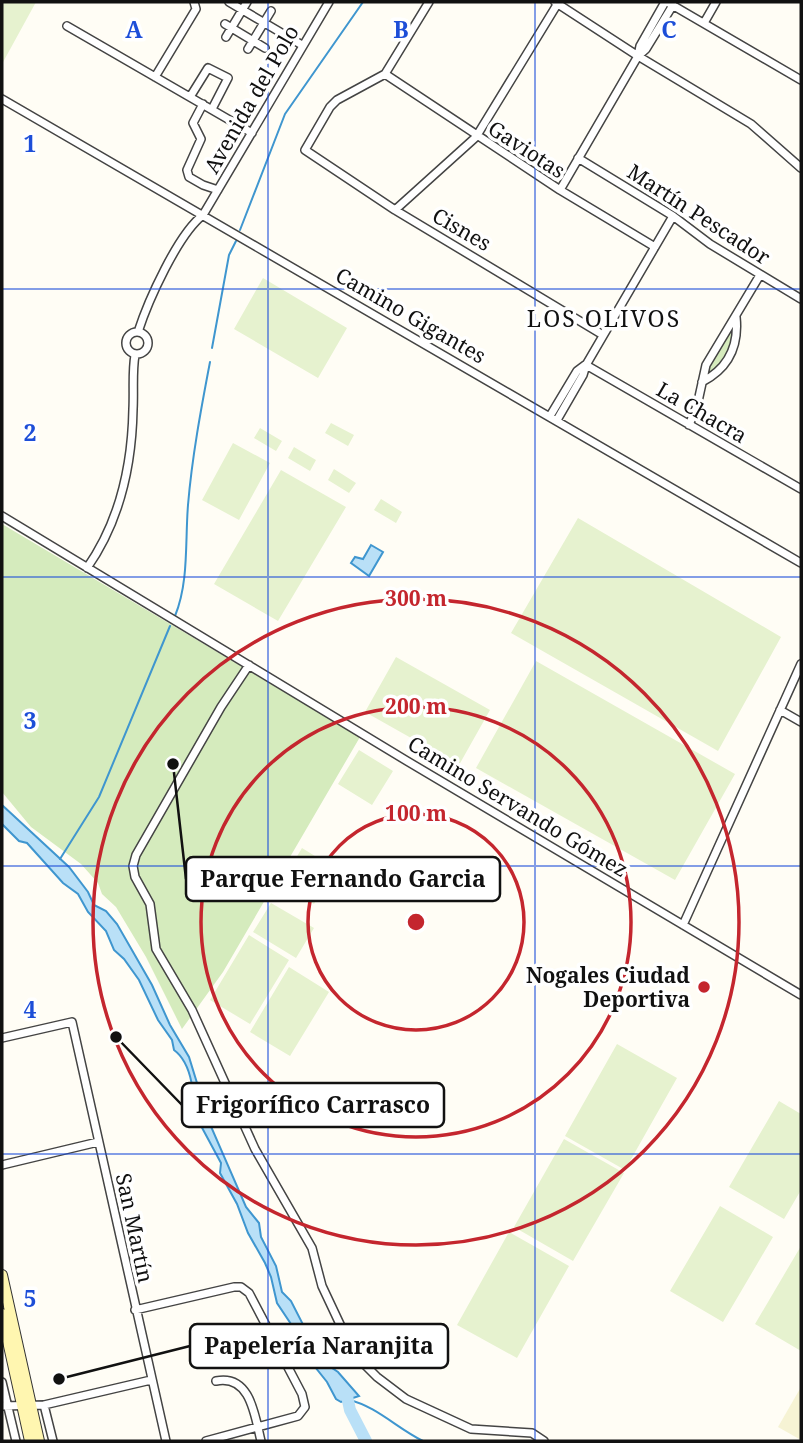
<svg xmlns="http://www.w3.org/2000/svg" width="803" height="1443" viewBox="0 0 803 1443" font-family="'Noto Serif',serif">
<rect width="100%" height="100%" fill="#fffdf5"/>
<path fill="#f6f3d4" d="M801,1387V1440L778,1427Z"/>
<path fill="#d5ebbd" d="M731,328H734C734,347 726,363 710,373L708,368Z
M2,524L360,737L223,972L182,1029L146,957L116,907L102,894L98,883L81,864L31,827L2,792Z"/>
<path fill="#e6f2cf" d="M2,2H36L2,64Z
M263,278L347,328L318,378L234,329Z
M331,423L354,435L348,446L325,433Z
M260,428L282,441L276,451L254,438Z
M233,443L270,463L239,520L202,500Z
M294,447L316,460L310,471L288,458Z
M334,469L356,483L349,493L328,480Z
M281,470L346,507L278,621L214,584Z
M381,499L402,512L396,523L374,510Z
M578,518L781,637L718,751L511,633Z
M396,657L490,710L459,765L365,712Z
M536,661L735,774L675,880L476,768Z
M359,750L393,771L372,805L338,784Z
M302,848L336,869L314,904L281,883Z
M271,903L314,928L296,958L253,932Z
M249,935L289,960L250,1024L210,1000Z
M289,967L329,992L290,1056L250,1032Z
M617,1044L677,1078L625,1170L565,1136Z
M779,1101L801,1114V1190L784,1219L729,1187Z
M564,1139L624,1173L573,1261L514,1227Z
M720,1206L773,1237L723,1322L670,1291Z
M509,1232L569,1266L517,1358L457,1325Z
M801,1246V1351L755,1324Z"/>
<path fill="#b9e0f7" stroke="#3f96cf" stroke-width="2" d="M371,545L383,552L369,576L351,563L355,557L363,559Z
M2,805L69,867L88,892L94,905L106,911L117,924L152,985L170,1025L189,1057L209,1122L246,1207L259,1223L261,1237L276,1266L282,1292L291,1301L314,1346L317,1358L338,1372L359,1396L341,1402L336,1399L327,1382L308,1358L307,1348L277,1303L271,1277L265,1263L248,1233L237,1204L220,1173L221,1163L200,1124L193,1120C195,1098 193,1064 174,1050L172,1040L158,1020L139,980L124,959L114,950L106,931L88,912L78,894L63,883L27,843L19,841L2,824Z"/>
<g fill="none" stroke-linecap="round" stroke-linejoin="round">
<path stroke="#3f96cf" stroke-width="2" d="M240,230L285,114L363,2
M212,348L229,255L236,241
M175,616C189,582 185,542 188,505C192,457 201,409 210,362
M60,859L99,797L170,626
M349,1400C376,1406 398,1429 423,1441"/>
<path stroke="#b9e0f7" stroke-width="12" d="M341,1387L347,1396L350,1410L366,1441"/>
<defs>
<path id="minor" d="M229,2L302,45
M555,2L638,56L751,124L801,168
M667,2L801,80
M704,23L716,2
M225,24L265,48
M67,26L252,133
M226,37L247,2
M248,49L271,11
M638,56L646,49L673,5
M385,74L337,100L330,107L305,150L395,210L603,335
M385,74L560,190L655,247
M385,74L429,2
M155,77L196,9L194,2
M190,97L208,68L228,78L212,109
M2,99L801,563
M203,104L193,123L201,139L187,170L189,177L203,185L218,190
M578,158L673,216L710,244L801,299
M560,190L638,56L640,46L665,2
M395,210L476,137L558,3
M126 343a11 11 0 1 1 22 0a11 11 0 1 1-22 0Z
M138,332C148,301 178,234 203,215L329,2
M586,365L801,489
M702,382C729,368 739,346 736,317
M550,416L577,371L585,365
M557,420L583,375L586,365L673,216
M689,425L697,406L706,365L760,275
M2,516L407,761L801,995
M87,568C120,521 132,465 133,409C134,391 132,372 135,355
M249,665L221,707L136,855L133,866L135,877L150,904L156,949L192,1010L255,1149L312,1248L322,1286L354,1354L377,1377L406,1399L471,1429L532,1433L544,1441
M780,710L801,722
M683,925L801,664
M2,1038L72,1022L166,1441
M2,1165L98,1142
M135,1310L234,1287H241L249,1293L302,1394L305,1407L298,1416L206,1441
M216,1381C251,1374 255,1417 261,1441
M2,1382L16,1441
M44,1405L53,1441
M2,1406L44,1405L151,1380"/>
<path id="secondary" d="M2,1275L39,1441
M2,1314L30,1441"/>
</defs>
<use href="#minor" stroke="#444" stroke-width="10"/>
<use href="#secondary" stroke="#333" stroke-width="12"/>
<use href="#minor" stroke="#fff" stroke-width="7"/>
<use href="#secondary" stroke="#fff6b0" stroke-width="10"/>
</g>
<path fill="none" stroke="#1d4ed8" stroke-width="2" stroke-opacity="0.55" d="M268,2V1441M535,2V1441M2,289H801M2,577H801M2,866H801M2,1154H801"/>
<g fill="none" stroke="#c4262e" stroke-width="3.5">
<circle cx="416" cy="922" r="108"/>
<circle cx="416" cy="922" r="215"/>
<circle cx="416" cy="922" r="323"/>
</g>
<circle fill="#c4262e" stroke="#fff" stroke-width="2.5" cx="704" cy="987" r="7"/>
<g text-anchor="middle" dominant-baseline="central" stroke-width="7" stroke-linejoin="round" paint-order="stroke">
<g font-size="21" fill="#111" stroke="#fff">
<text transform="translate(251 99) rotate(-60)">Avenida del Polo</text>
<text transform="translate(527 149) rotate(33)">Gaviotas</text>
<text transform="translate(699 214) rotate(33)">Martín Pescador</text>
<text transform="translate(462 229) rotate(30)">Cisnes</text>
<text transform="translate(411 315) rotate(30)">Camino Gigantes</text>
<text transform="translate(702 412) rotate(30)">La Chacra</text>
<text transform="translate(518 806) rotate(31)">Camino Servando Gómez</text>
<text transform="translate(135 1228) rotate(78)">San Martín</text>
</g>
<g font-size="21" font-weight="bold" fill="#111" stroke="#fff" text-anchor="end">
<text x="690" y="975">Nogales Ciudad<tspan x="690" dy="24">Deportiva</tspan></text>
</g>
<g font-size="23" letter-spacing="2" fill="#111" stroke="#fff">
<text x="604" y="318">LOS OLIVOS</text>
</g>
</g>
<g font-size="23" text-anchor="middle" font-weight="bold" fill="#1d4ed8" stroke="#fff" stroke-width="7" stroke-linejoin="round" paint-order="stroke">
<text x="134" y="38">A</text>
<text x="401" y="38">B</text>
<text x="669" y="38">C</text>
<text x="30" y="152">1</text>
<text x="30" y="441">2</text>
<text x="30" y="729">3</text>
<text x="30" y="1018">4</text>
<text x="30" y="1307">5</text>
</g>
<circle cx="416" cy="922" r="10" fill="#c4262e" stroke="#fff" stroke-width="3.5"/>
<g font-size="21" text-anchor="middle" font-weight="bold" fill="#c4262e" stroke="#fff" stroke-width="7" stroke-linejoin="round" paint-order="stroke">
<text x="416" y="606">300 m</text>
<text x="416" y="714">200 m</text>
<text x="416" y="821">100 m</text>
</g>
<path fill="none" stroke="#111" stroke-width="2.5" d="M173 764L186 879M116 1037L182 1105M59 1379L190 1346"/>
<g fill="#111" stroke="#fff" stroke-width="2.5">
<circle cx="173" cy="764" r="7"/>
<circle cx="116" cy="1037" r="7"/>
<circle cx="59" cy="1379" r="7"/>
</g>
<g fill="#fff" stroke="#111" stroke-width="2.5">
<rect x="186" y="857" width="314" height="44" rx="7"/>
<rect x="182" y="1083" width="262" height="44" rx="7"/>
<rect x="190" y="1324" width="258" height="44" rx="7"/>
</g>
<g font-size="23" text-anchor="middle" font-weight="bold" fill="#111">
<text x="343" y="887">Parque Fernando Garcia</text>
<text x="313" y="1113">Frigorífico Carrasco</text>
<text x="319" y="1354">Papelería Naranjita</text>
</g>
<rect width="803" height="1443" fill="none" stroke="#111111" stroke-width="7"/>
</svg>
